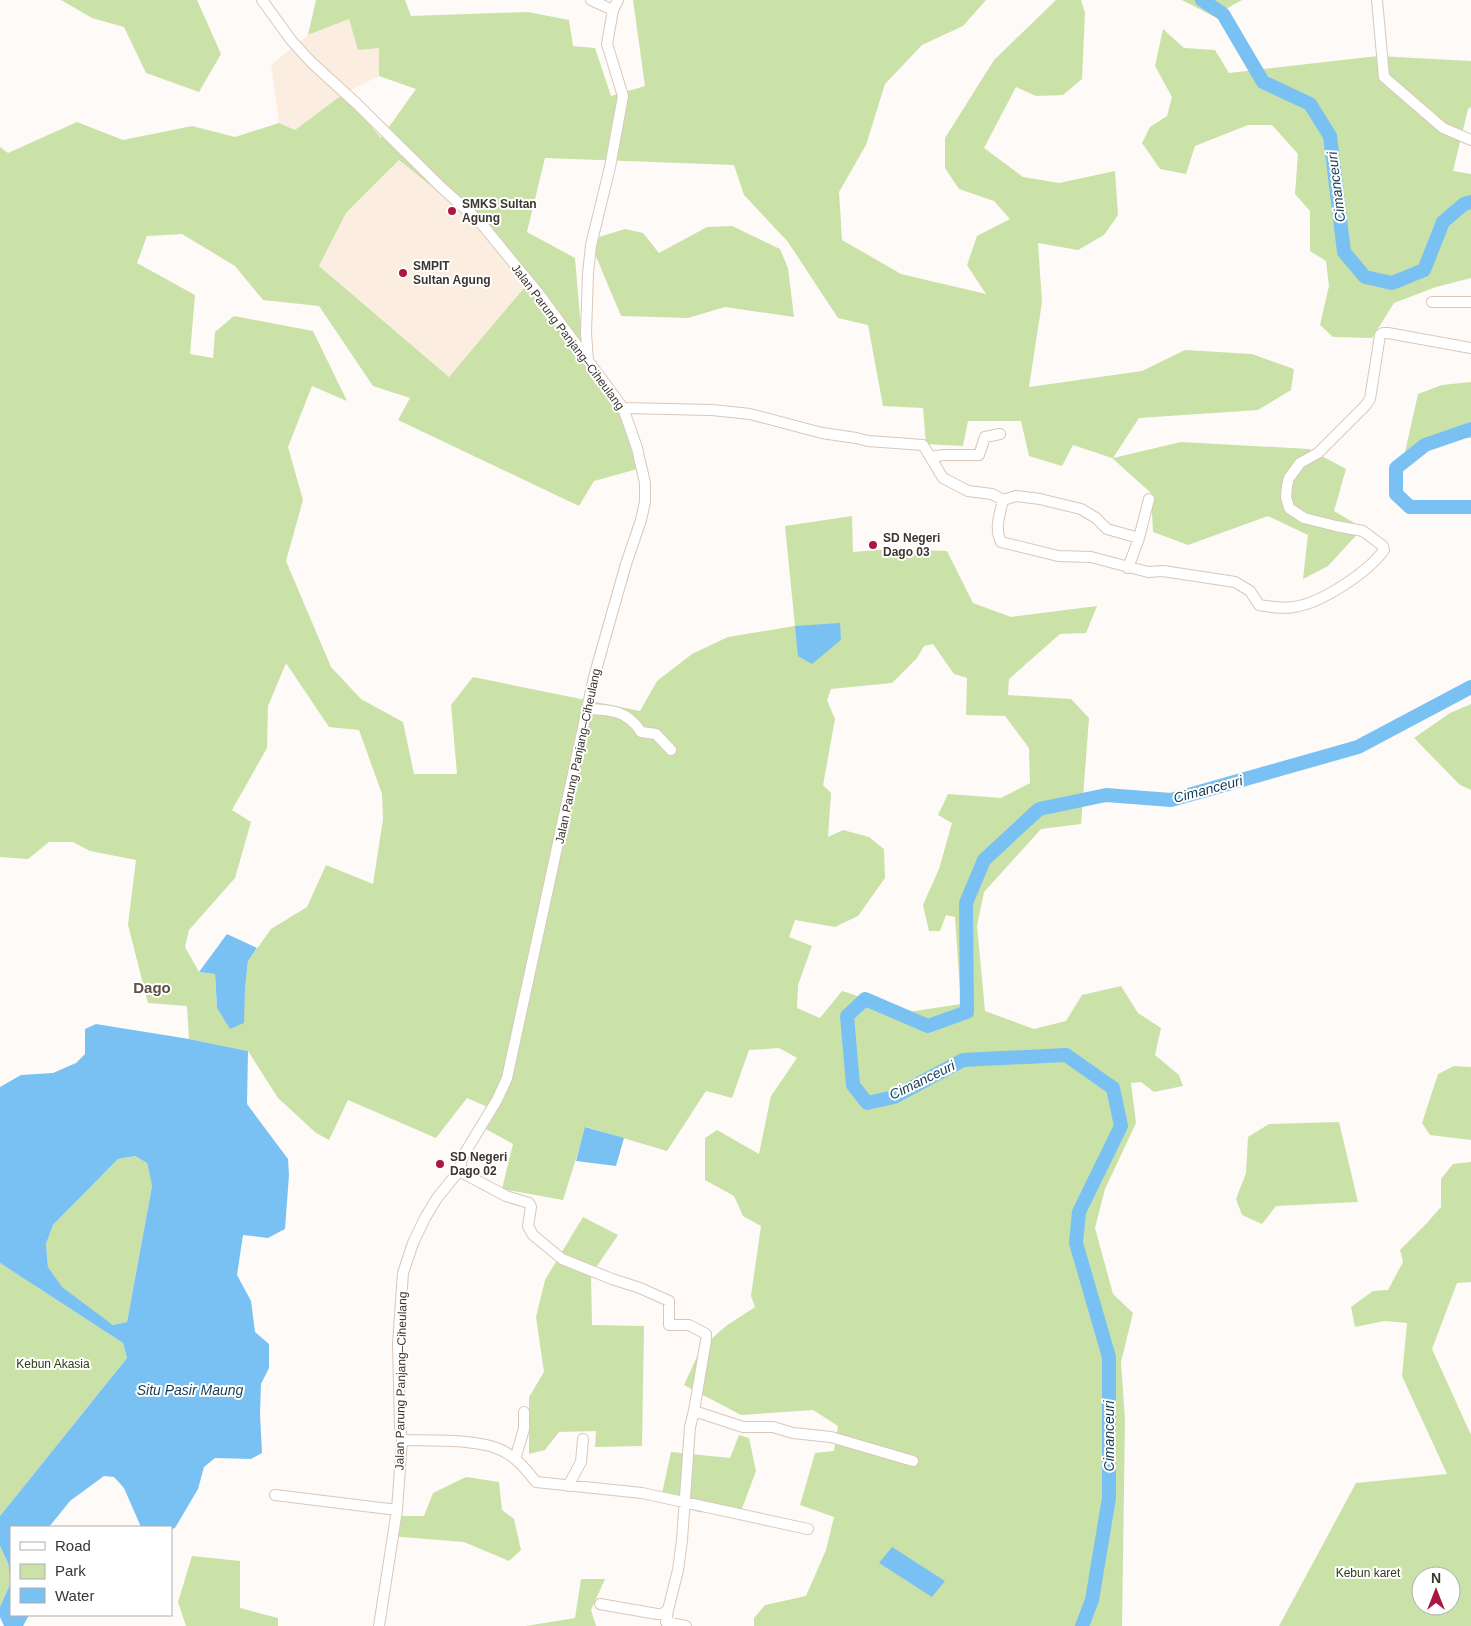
<svg xmlns="http://www.w3.org/2000/svg" width="1471" height="1626" viewBox="0 0 1471 1626" font-family="Helvetica,sans-serif">
<rect width="100%" height="100%" fill="#fefaf7"/>
<path fill="#fcede1" d="M349,19L379,48V76L343,94L295,130L279,123L271,65L308,35Z
M399,160L463,212L529,282L449,377L319,266L346,213Z"/>
<path fill="#cae2a8" fill-rule="evenodd" d="M61,0H197L221,54L199,92L146,73L124,27L92,18Z
M316,0H405L411,16L528,12L569,20L573,46L595,48L611,96L645,86L633,0H986L963,26L922,45L885,84L866,145L839,192L842,240L901,274L986,294L967,265L977,236L1010,219L994,201L959,189L945,168V138L994,60L1056,0H1081L1085,13L1082,79L1063,95L1036,96L1016,87L984,148L1023,177L1059,183L1115,171L1118,215L1104,235L1078,250L1038,243L1042,302L1029,387L1142,371L1185,350L1252,354L1294,369L1291,390L1258,410L1139,418L1113,458L1181,442L1309,449L1346,469L1334,511L1363,528L1328,566L1303,579L1308,535L1268,516L1188,545L1153,532L1151,493L1112,458L1073,445L1062,466L1029,456L1021,421H968L963,446L926,444L923,408L883,406L868,325L838,318L788,242L744,195L734,165L545,158L527,232L575,258L583,352L622,404L641,468L594,481L579,506L398,420L410,398L373,386L319,306L263,300L235,266L182,234L147,236L137,263L195,295L190,354L213,358L215,332L234,316L313,331L347,401L312,386L288,447L303,500L286,561L331,667L361,699L403,722L414,774H457L451,705L473,677L640,711L657,681L692,654L728,637L795,626L785,526L852,516L853,552L889,549L947,551L973,603L1011,617L1097,606L1086,633L1060,634L1009,679L1008,695L1071,699L1089,718L1081,824L1041,829L984,892L977,926L985,1011L1034,1029L1066,1021L1082,995L1121,986L1138,1013L1161,1028L1155,1055L1179,1075L1183,1086L1154,1092L1141,1082L1131,1083L1136,1123L1105,1189L1095,1228L1113,1294L1133,1313L1121,1362L1125,1420L1122,1626H754V1618L765,1605L806,1596L826,1550L834,1517L800,1505L815,1453L834,1451L838,1426L813,1410L741,1415L684,1385L701,1348L726,1326L755,1307L751,1296L761,1226L743,1216L734,1196L705,1180V1138L717,1130L759,1154L771,1096L797,1058L779,1048L749,1050L732,1098L706,1091L667,1151L586,1127L563,1200L502,1189L513,1144L482,1127L490,1108L467,1098L436,1138L348,1100L329,1140L316,1133L278,1098L248,1051L189,1039L187,1006L148,1003L128,925L136,860L90,851L73,842H49L28,859L0,857V147L8,153L77,122L123,140L192,126L235,137L279,123L295,130L343,94L381,138L416,89L379,76V48L358,50L349,19L308,35ZM399,160L463,212L529,282L449,377L319,266L346,213ZM933,644L954,674L967,678L966,715L1005,716L1029,748L1030,783L1001,798L948,794L938,815L952,823L939,869L923,905L929,931H940L946,915L955,917L961,1004L908,1012L842,991L820,1018L797,1008L798,985L812,946L789,937L795,920L835,927L858,916L885,878L884,849L869,837L843,830L828,837L831,793L823,785L835,719L827,700L831,689L892,683L917,658L924,646ZM286,663L329,727L359,730L382,794L383,819L373,884L326,865L307,907L271,929L248,961L245,989L217,1008L215,974L199,972L185,947L189,930L235,878L251,822L232,810L267,748L268,706Z
M1182,0H1242L1213,16Z
M1163,29L1184,48L1215,50L1229,73L1378,56L1471,61V107L1468,109L1453,171L1471,174V278L1436,287L1394,303L1372,338L1333,337L1320,325L1329,286L1326,261L1310,251V211L1295,194L1298,154L1272,125H1248L1195,146L1186,174L1160,169L1142,143L1150,127L1167,116L1172,97L1155,66Z
M732,226L780,249L788,268L794,317L725,307L688,318L621,316L595,254L599,237L625,229L643,233L659,253L707,227Z
M1471,382V438H1460L1403,461L1418,394L1442,385Z
M1471,704V790L1460,785L1414,738L1450,713Z
M1454,1066L1471,1067V1140L1430,1135L1422,1123L1438,1074Z
M1339,1122L1358,1202L1276,1206L1262,1224L1242,1215L1236,1199L1246,1173L1248,1137L1269,1124Z
M135,1156L147,1163L152,1186L127,1322L113,1325L62,1288L48,1267L46,1244L53,1225L118,1159Z
M1471,1162V1282L1457,1283L1432,1349L1471,1435V1626H1279L1356,1483L1447,1474L1402,1376L1407,1323L1384,1321L1355,1327L1351,1307L1373,1291L1388,1290L1403,1262L1400,1250L1426,1224L1441,1207V1179L1453,1164ZM1421,1576H1451V1606H1421Z
M583,1217L618,1235L591,1275L592,1325L644,1326L642,1446L595,1447L596,1431L559,1432L545,1450L529,1454V1397L544,1372L536,1317L545,1280Z
M0,1263L123,1343L127,1358L0,1516Z
M739,1435L749,1438L756,1471L740,1514L698,1512L661,1498L671,1452L730,1458Z
M466,1477L499,1482L502,1510L514,1519L521,1550L509,1561L464,1542L390,1536L394,1516H424L433,1493Z
M0,1546L8,1563L11,1582L0,1607Z
M192,1556L240,1561V1608L278,1618V1626H186L178,1602Z
M581,1579H605L591,1610L596,1626H526L575,1618Z"/>
<path fill="#7ac1f3" fill-rule="evenodd" d="M840,623L841,640L812,664L798,656L795,626Z
M227,934L257,948L248,961L245,989L244,1023L230,1029L217,1008L215,974L199,972Z
M96,1024L189,1039L248,1051L247,1104L288,1159L289,1175L285,1229L268,1238L243,1235L237,1275L251,1301L255,1332L269,1344V1368L261,1384L260,1413L262,1453L251,1459L215,1458L204,1467L198,1489L175,1528L171,1529V1527H141L124,1488L114,1477L104,1476L70,1501L49,1527H11V1615H29L23,1626H4L0,1617V1607L11,1582L8,1563L0,1546V1516L127,1358L123,1343L0,1263V1087L21,1075L53,1073L76,1063L85,1054V1029ZM135,1156L147,1163L152,1186L127,1322L113,1325L62,1287L48,1267L46,1244L53,1225L118,1159Z
M585,1127L624,1138L616,1166L576,1161Z
M892,1547L945,1581L932,1597L879,1563Z"/>
<g fill="none" stroke-linecap="round" stroke-linejoin="round">
<path stroke="#7ac1f3" stroke-width="14" d="M1202,0L1223,14L1263,82L1310,104L1330,136L1344,252L1365,277L1392,283L1424,270L1443,222L1464,204L1471,202
M1471,429L1425,445L1396,468V494L1410,507H1471
M1082,1626L1092,1600L1109,1498V1357L1076,1243L1079,1212L1121,1126L1113,1088L1066,1055L963,1060L894,1097L867,1103L853,1085L847,1016L865,999L928,1026L967,1012L966,903L984,860L1039,809L1106,795L1171,800L1358,747L1471,687"/>
<defs>
<path id="minor" d="M262,0L291,40L311,62L356,103L441,187L480,222L539,294L623,408L637,448L645,483V502L641,520L626,564L594,677L507,1078L497,1100L463,1156L459,1171L437,1198L425,1218L413,1243L403,1273L398,1344L400,1426L402,1440L397,1510L379,1626
M591,0L613,10
M1377,0L1384,77L1443,128L1471,140
M1432,302H1471
M588,361L586,333L588,274L591,245L610,167L623,96L607,44L613,10L618,0
M623,408L712,410L750,414L822,433L856,438L868,441L923,445L943,478L968,491L992,494L1003,500C1000,514 994,528 1001,542L1058,556L1091,557L1148,572L1163,571L1235,582L1250,591L1259,605C1271,607 1282,609 1294,607C1322,603 1368,572 1384,550L1383,546L1363,531L1336,526L1304,518L1289,508L1286,497L1287,486L1289,478L1300,463L1318,453L1365,406L1370,399L1380,335L1383,333H1388L1471,348
M931,457L944,455H979L985,437L1000,434
M1003,500L1016,496L1040,499L1081,509L1096,518L1107,529L1139,538
M1128,568L1139,538L1149,499
M588,709C612,710 628,711 641,732L656,734L671,750
M459,1171L506,1196L529,1203L531,1207L528,1226L533,1235L562,1259L612,1279L640,1288L669,1301V1325H689L706,1334V1340L694,1411L690,1427L682,1540L678,1570L668,1610L662,1614H657L600,1604
M694,1411L743,1427H773L793,1433L831,1437L913,1461
M402,1440C430,1441 481,1438 505,1452C518,1459 527,1471 536,1482L642,1493L808,1529
M515,1459L524,1429V1412
M568,1486L581,1462L583,1439
M275,1495L397,1510
M668,1610L666,1622L686,1626"/>
</defs>
<use href="#minor" stroke="#d9c8ba" stroke-width="12"/>
<use href="#minor" stroke="#fff" stroke-width="10"/>
</g>
<g fill="#ac1741" stroke="#fff" stroke-width="2">
<circle cx="452" cy="211" r="5"/>
<circle cx="403" cy="273" r="5"/>
<circle cx="873" cy="545" r="5"/>
<circle cx="440" cy="1164" r="5"/>
</g>
<g text-anchor="middle" dominant-baseline="central" stroke-width="4" stroke-linejoin="round" paint-order="stroke">
<g font-size="12" font-weight="bold" fill="#3c3530" stroke="#fff" text-anchor="start">
<text x="462" y="204">SMKS Sultan<tspan x="462" dy="14">Agung</tspan></text>
<text x="413" y="266">SMPIT<tspan x="413" dy="14">Sultan Agung</tspan></text>
<text x="883" y="538">SD Negeri<tspan x="883" dy="14">Dago 03</tspan></text>
<text x="450" y="1157">SD Negeri<tspan x="450" dy="14">Dago 02</tspan></text>
</g>
<g font-size="12" fill="#3c3530" stroke="#fff">
<text transform="translate(568 337) rotate(53)">Jalan Parung Panjang–Ciheulang</text>
<text transform="translate(578 756) rotate(-78)">Jalan Parung Panjang–Ciheulang</text>
<text transform="translate(401 1381) rotate(-89)">Jalan Parung Panjang–Ciheulang</text>
</g>
<g font-size="12" fill="#2e3c16" stroke="#fff">
<text x="53" y="1364">Kebun Akasia</text>
<text x="1368" y="1573">Kebun karet</text>
</g>
<g font-size="14" font-style="italic" fill="#153c55" stroke="#fff">
<text transform="translate(1336 187) rotate(-97)">Cimanceuri</text>
<text transform="translate(1208 789) rotate(-15)">Cimanceuri</text>
<text transform="translate(922 1080) rotate(-26)">Cimanceuri</text>
<text x="190" y="1390">Situ Pasir Maung</text>
<text transform="translate(1109 1436) rotate(-90)">Cimanceuri</text>
</g>
<g font-size="15" font-weight="bold" fill="#5f5044" stroke="#fff">
<text x="152" y="987">Dago</text>
</g>
</g>
<rect x="10" y="1526" width="162" height="90" fill="#ffffff" stroke="#b1aeac"/>
<rect x="20" y="1542" width="25" height="8" fill="#ffffff" stroke="#b1aeac"/>
<text x="55" y="1551" font-size="15" fill="#3c3530">Road</text>
<rect x="20" y="1564" width="25" height="15" fill="#cae2a8" stroke="#b1aeac"/>
<text x="55" y="1576" font-size="15" fill="#3c3530">Park</text>
<rect x="20" y="1588" width="25" height="15" fill="#7ac1f3" stroke="#b1aeac"/>
<text x="55" y="1601" font-size="15" fill="#3c3530">Water</text>
<g transform="translate(1436 1591)"><circle r="24" fill="#ffffff" stroke="#b1aeac"/>
<path d="M0-4L9 19L0 12L-9 19Z" fill="#ac1741"/>
<text y="-8" font-size="14" font-weight="bold" text-anchor="middle" fill="#3c3530">N</text>
</g>
</svg>
